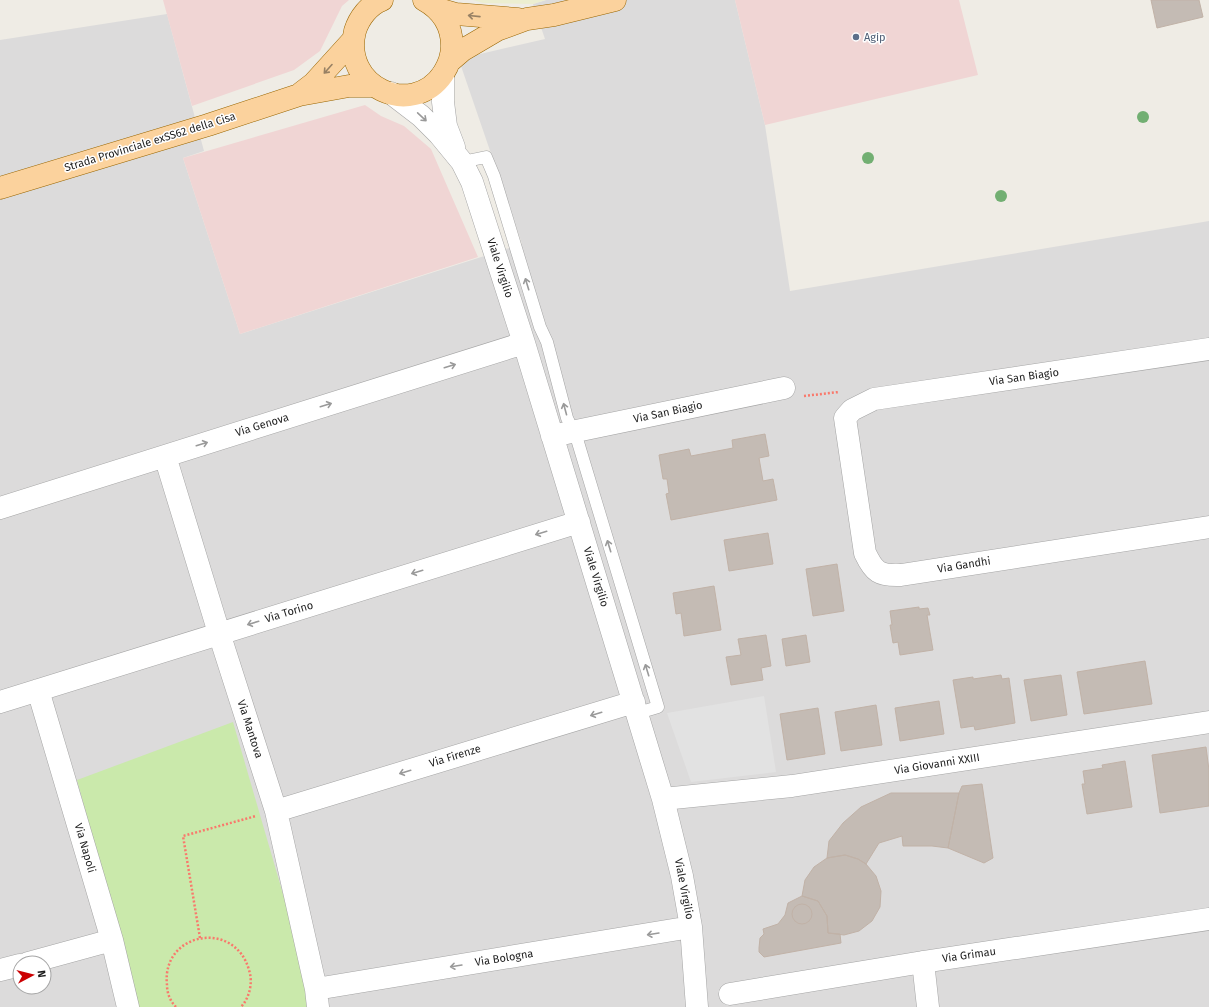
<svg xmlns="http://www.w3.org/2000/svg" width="1209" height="1007" viewBox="0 0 1209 1007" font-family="'Fira Sans',sans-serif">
<rect width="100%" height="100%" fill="#efece5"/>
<path fill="#dcdbdb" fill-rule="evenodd" d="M546,0H735L765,125L790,291L1209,221V1007H0V40L167,14L204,151L183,158L240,334L522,244L461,66L476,55L545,39L533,4ZM20,963H44V987H20Z"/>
<path fill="#f0d5d4" d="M163,0H349L342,6L320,51L294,70L192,106Z
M735,0H959L978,75L765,125Z
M365,105L381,116L404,126L431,149L478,257L240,334L183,158Z"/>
<path fill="#eceed0" d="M473,0H546L533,4L483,3Z"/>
<path fill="#cae9ab" d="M233,722L310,987L313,1007H138L77,780Z"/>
<path fill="#e2e2e2" d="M764,696L776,772L691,782L667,713Z"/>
<path fill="#c4bbb4" stroke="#c1b2a7" d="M1151,0H1199L1203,17L1157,28Z
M765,434L769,456L759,458L763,481L773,479L777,500L671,520L666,494L669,493L667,479H663L659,455L689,449L691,456L733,448L732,440Z
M768,533L773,564L729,571L724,540Z
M837,564L844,611L813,616L806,569Z
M714,586L721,630L684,636L681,613L676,614L673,593Z
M919,607V609L928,608L930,615H927L933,650L900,655L898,642L893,643L890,625H892L890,611Z
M766,635L771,666L761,668L763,680L731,685L726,657L741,655L738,639Z
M806,635L810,662L786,666L782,639Z
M1145,661L1152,704L1084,714L1077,672Z
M1001,675L1002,679L1009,678L1015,723L975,730L974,726L961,728L953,680L973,677V679Z
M1061,675L1067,715L1031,721L1024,680Z
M939,701L944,734L900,741L895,708Z
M876,705L882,745L841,751L835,712Z
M818,708L825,754L787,760L780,714Z
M1206,747L1209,770V806L1160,813L1152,755Z
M1125,761L1132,807L1087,814L1082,784H1085L1083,771L1103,768L1102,765Z
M982,784L993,858L984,863L948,848L959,793L962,786Z
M891,793H959L948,848L932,846H903L902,836L879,843L866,864L858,859L845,855L827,858L829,841L843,823L861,807Z
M845,855L858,859L866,864L876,876L881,891L880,907L872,921L859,931L844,935L828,933L827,916L818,901L802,896L805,880L814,867L827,858Z
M802,896L818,901L827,916L828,933L840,934L841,943L764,957L759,952V948L760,938L764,934L763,929L778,924L785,915L788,903Z
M792 914a10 10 0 1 1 20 0a10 10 0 1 1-20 0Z"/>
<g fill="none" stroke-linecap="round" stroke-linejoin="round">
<defs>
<path id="lane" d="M462,162L486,157L494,176L540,327L547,342L567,418L577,439L658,707L638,713"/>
<path id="street" d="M443,74V102L446,126L454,147
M391,93L421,116L439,134L462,162L472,182L524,343L663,799L682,876L691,927L697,1007
M1209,349L874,399L852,410L845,418L865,553C874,572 879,576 901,575L1209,527
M552,436L784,388
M165,456L219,633L276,811L316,989L318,1007
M0,508L524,343
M38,690L112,940L128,1007
M0,702L579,522
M663,799L792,786L1209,722
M276,811L634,702
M923,962L928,1007
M28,963L112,940
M0,970L20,965
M316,989L691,927
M730,994L923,962L1209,919"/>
<path id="primary" d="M382,0C369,5 359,18 355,31C341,87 412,119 443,74C448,66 452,57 452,46C452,26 442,10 424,0
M438,9L456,14L518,19
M449,62L463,50L497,30L527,19L554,15L615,0
M301,93L314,83L353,40
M0,188L208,125L299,95L349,86H374"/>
</defs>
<use href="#lane" stroke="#a5a5a5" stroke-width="13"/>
<use href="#street" stroke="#a5a5a5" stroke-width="23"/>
<use href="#primary" stroke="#986500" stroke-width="23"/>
<path stroke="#f9796c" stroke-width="2.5" stroke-dasharray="2 2" stroke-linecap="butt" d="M804,396L839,392
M200,938L183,836L256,816
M176,1007C170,1001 167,993 167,985C161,932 235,919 249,970C253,982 250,997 241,1007"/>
<use href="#lane" stroke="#fff" stroke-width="12"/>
<use href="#street" stroke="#fff" stroke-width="22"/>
<use href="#primary" stroke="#fbd29d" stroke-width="22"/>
</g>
<g fill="#72af72">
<circle cx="1143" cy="117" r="6"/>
<circle cx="868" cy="158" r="6"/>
<circle cx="1001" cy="196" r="6"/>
</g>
<defs><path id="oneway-shaft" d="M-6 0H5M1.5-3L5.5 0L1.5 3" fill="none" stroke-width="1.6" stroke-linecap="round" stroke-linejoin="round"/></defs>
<g stroke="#988164">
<use href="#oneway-shaft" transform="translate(474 16) rotate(-174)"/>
<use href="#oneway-shaft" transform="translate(328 69) rotate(132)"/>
</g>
<g stroke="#9a9a9a">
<use href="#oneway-shaft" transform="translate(422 117) rotate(43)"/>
<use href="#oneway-shaft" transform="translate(527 284) rotate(-107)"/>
<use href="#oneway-shaft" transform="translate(450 366) rotate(-17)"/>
<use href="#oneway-shaft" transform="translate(326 405) rotate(-17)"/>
<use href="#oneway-shaft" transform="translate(565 409) rotate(-105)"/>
<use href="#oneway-shaft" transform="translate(202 444) rotate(-17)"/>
<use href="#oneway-shaft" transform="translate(541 533) rotate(163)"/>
<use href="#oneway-shaft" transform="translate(609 546) rotate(-107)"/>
<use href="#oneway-shaft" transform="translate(417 572) rotate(163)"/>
<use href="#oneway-shaft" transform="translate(253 623) rotate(163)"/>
<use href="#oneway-shaft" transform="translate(647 670) rotate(-107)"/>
<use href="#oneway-shaft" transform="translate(596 714) rotate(163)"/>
<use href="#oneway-shaft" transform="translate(405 772) rotate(163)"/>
<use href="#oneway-shaft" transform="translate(653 934) rotate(171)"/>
<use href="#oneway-shaft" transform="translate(456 966) rotate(171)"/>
</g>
<circle fill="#5c6f8a" stroke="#fff" stroke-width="1.5" cx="856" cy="37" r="4"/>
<g text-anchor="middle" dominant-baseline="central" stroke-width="3" stroke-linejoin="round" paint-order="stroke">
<g font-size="11" fill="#4e5e75" stroke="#fff" text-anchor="start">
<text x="864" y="37">Agip</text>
</g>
<g font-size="11" fill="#1e1e1e" stroke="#fff">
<text transform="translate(150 142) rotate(-17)">Strada Provinciale exSS62 della Cisa</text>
<text transform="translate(500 268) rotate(72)">Viale Virgilio</text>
<text transform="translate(1024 377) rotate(-8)">Via San Biagio</text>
<text transform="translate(668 412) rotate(-12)">Via San Biagio</text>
<text transform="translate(262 425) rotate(-17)">Via Genova</text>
<text transform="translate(964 565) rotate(-9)">Via Gandhi</text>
<text transform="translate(596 577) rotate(73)">Viale Virgilio</text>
<text transform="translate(289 612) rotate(-17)">Via Torino</text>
<text transform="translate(250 729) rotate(72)">Via Mantova</text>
<text transform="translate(455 756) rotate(-17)">Via Firenze</text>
<text transform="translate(937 764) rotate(-9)">Via Giovanni XXIII</text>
<text transform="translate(85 848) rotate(74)">Via Napoli</text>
<text transform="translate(684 889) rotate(79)">Viale Virgilio</text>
<text transform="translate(969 955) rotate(-8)">Via Grimau</text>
<text transform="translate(504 958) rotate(-9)">Via Bologna</text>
</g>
</g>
<g transform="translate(32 975) rotate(83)"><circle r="19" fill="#ffffff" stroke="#a5a5a5"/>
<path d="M0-3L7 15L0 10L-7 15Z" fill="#cc0103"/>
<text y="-6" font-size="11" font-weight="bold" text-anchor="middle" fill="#1e1e1e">N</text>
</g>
</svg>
